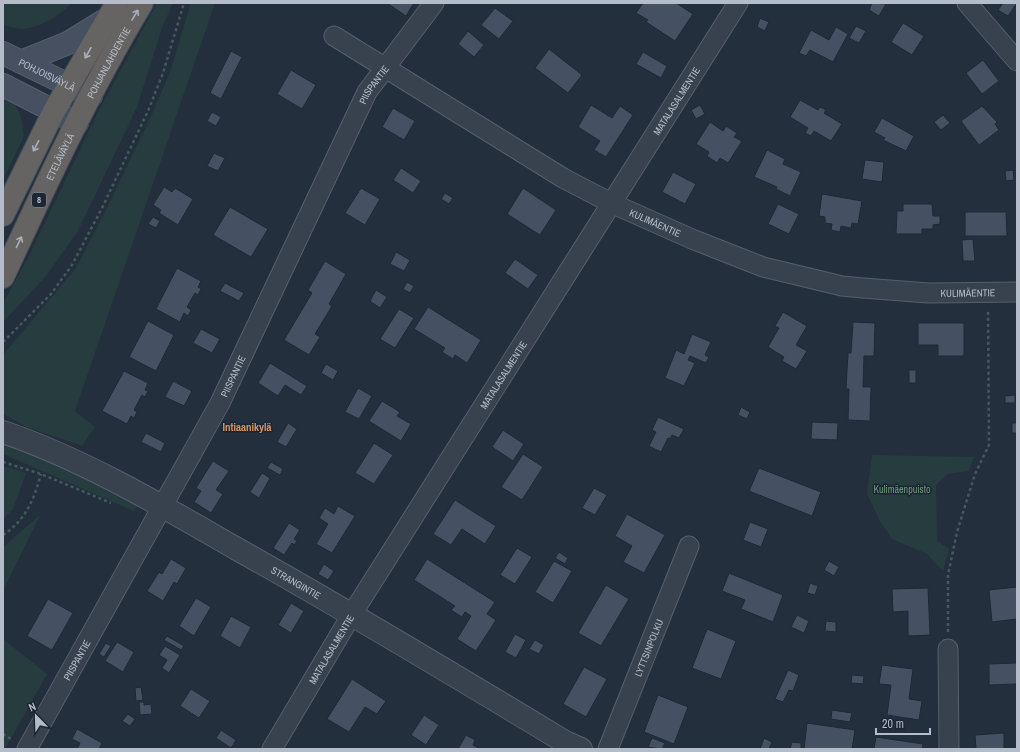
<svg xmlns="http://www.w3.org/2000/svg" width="1020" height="752" viewBox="0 0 1020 752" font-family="'Archivo Narrow',sans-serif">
<rect width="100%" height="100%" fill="#242f3e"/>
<path fill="#263c3f" d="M3,3H72C60,15 40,28 22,29C16,29 9,26 3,25Z
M157,3H173L163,25L137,107L78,231L46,276L3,322V303L28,258L99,110Z
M191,3H215L75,411L95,427L82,446L27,427L3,414V355L76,268L106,210L153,112L170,72Z
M3,99L15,104L21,117L24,136L3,180Z
M3,443L66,469L137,506L134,511L3,454Z
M872,455L974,457L969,471L947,474L936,485L937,541L949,549L943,571L927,554L892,539L880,521L867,494Z
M3,466L26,473L13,509L3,519Z
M40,515L3,591V547Z
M3,639L47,674L5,749H3Z"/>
<path fill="#455162" stroke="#1f2835" d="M387,3H414L406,16Z
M643,3H676L693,14L675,41L646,22L648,20L636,13Z
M872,3L886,4L879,16L869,10Z
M1003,3H1017L1008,16L998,10Z
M495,8L513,21L499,39L481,25Z
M760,18L769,22L765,31L757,27Z
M903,23L924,36L912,55L891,42Z
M856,26L866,31L859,43L849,38Z
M836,27L848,34L833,62L810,50L806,56L799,53L811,30L829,40Z
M468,31L484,45L474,57L458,44Z
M549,49L582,75L568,93L535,68Z
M231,51L242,57L221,99L210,93Z
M643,52L667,66L661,78L636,64Z
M983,60L999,81L982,94L966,73Z
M291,70L316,85L302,109L277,94Z
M800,100L818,110L820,107L826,110L824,113L842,124L831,141L814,131L811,136L805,133L808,128L790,117Z
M591,105L612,118L620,106L633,115L606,157L594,150L600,141L578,127Z
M700,105L705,114L696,119L691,110Z
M982,106L997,122L995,124L999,130L979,145L961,121Z
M393,108L415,121L404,140L382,127Z
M212,112L221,117L216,126L207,121Z
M943,115L950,123L941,130L934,122Z
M882,118L914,136L906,151L883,140L885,138L874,132Z
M710,122L723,131L726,126L737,133L734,137L742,141L728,163L720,158L717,163L707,156L709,152L696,144Z
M767,150L785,159L783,164L801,172L790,196L776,189L777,187L754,177Z
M214,153L225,158L218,171L207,166Z
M865,160L884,162L882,182L862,179Z
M401,168L421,181L413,193L393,180Z
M1013,170L1014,180L1006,181L1005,171Z
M673,172L696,184L685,204L662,192Z
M164,187L172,192L175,188L193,199L178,225L159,213L161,210L153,205Z
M361,188L380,199L365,225L345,213Z
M523,188L556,210L540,235L507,214Z
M445,193L453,198L449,204L441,199Z
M822,194L862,201L858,224L852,223L851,228L841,226L840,232L831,230L832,224L825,223V217L819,216Z
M778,204L799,214L789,234L768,224Z
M903,204H932L933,216H940V224L933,225V229H922V234H896L897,211H903Z
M230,207L268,229L251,257L213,235Z
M965,212H1006L1007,236H965Z
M153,217L160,221L156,228L148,224Z
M973,239L975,261H963L962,240Z
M396,252L410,260L404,271L390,264Z
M515,259L538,275L528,289L505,273Z
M325,261L346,274L329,304L332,306L315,334L320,337L309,355L284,340L312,293L308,290Z
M177,268L201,281L198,287L201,289L198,295L195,293L187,307L191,310L188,316L184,313L180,322L156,309Z
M407,282L414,286L410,293L403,289Z
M225,283L244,293L239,301L220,291Z
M376,290L387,297L380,308L370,301Z
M428,307L481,340L467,363L455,355L453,359L442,352L445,348L414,329Z
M399,309L414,318L395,348L380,339Z
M783,312L807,326L796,345L807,351L796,369L782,361L784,357L768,347L779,328L775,326Z
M148,321L174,335L156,371L129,357Z
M853,322L875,323L874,356H864L863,387H871L870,421L848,420L849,389H846L848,353H851Z
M918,323H964V356H938V345H918Z
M201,329L220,339L212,353L193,343Z
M692,334L711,342L705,355L709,357L706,363L690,356L688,360L695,363L684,386L665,378L676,350L684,354Z
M270,363L307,386L301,395L285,385L278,396L258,383Z
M326,364L338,371L333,380L321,373Z
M909,370H916V383H909Z
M124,371L148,383L145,390L148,391L145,397L142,395L134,410L137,412L134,418L131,416L127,424L102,411Z
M173,381L192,391L184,406L165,397Z
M358,388L372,396L359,419L345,412Z
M1015,395V403H1005V396Z
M382,401L400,412L397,416L411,424L401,441L369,421Z
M741,407L750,412L747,419L738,415Z
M658,417L684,429L679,438L672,435L670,439L668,438L661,452L649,446L656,432L652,430Z
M812,422L838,423L837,440L811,439Z
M288,423L297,429L286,447L277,442Z
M1012,423H1017V433H1012Z
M503,430L524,444L513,461L492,447Z
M146,433L165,443L161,452L141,442Z
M374,443L393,455L374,484L355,473Z
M523,454L543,467L522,500L501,487Z
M213,461L229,471L216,490L223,494L211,513L194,502L201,491L196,488Z
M271,462L283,469L280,475L267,468Z
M759,468L821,492L812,516L749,491Z
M262,473L270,478L259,498L250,492Z
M594,488L607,495L595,515L582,508Z
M455,500L496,526L485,544L462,529L451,545L433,534Z
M338,506L355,516L332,553L316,544L328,524L319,518L325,508L334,514Z
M627,514L665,535L644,573L623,562L632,546L615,536Z
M750,522L768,529L761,547L743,540Z
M289,523L300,530L294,539L297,541L294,545L292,543L284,555L273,548Z
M517,548L532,557L515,584L500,575Z
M559,552L568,558L565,564L555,558Z
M171,559L186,568L177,584L174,582L163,601L147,591L159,572L162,574Z
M427,559L495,602L487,614L496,620L476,651L457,639L471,616L465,612L462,617L451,610L455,606L414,580Z
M554,561L572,571L553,603L535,592Z
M829,561L839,567L834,576L824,570Z
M324,564L334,571L328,580L318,574Z
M729,573L783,595L773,622L741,609L745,600L722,591Z
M810,583L818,586L815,595L807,593Z
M606,585L629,599L601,646L578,633Z
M1017,587V619L992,622L989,590Z
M928,588L930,635L908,636V611L893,612L892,589Z
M196,598L211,607L194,636L179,626Z
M48,599L73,613L52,650L27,636Z
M291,603L304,611L291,633L278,625Z
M797,615L809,621L804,633L791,627Z
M231,616L251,627L240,648L220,636Z
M826,621L836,622V632L825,631Z
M707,629L736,641L721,679L692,668Z
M515,634L526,640L516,658L505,652Z
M167,636L184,646L181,650L164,640Z
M535,640L544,645L539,654L529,649Z
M117,642L134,652L123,672L105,661Z
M106,643L111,646L104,657L99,654Z
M165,646L180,655L169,673L162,668L167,660L159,655Z
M1017,663V698L1016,684L989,685V664Z
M882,665L913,669L909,699L922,701L919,720L887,715L891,685L879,684Z
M584,667L607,679L586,717L563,704Z
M788,670L799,675L793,691L789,690L783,702L775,699Z
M852,675L864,676L863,684L851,683Z
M352,679L386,701L377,714L365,707L349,732L327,719Z
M141,687L143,700L136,701L135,688Z
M191,689L210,701L199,718L180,706Z
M658,695L688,707L674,744L644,732Z
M139,702H144V705L151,704L152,714L140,715Z
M832,710L852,713L850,722L831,719Z
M128,714L135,719L130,726L122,721Z
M424,715L439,725L426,745L411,735Z
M807,723L855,730L852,749H804Z
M77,729L102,743L99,749H77L80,743L72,739Z
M221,730L236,740L231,748L216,738Z
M1004,733V749H976L975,735Z
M466,735L475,740L473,745L480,749H458Z
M876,737L923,744L922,749H874Z
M652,738L665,743L662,749L648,747Z
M764,738L772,742L769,749H760Z
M792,742L801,743V749H790Z"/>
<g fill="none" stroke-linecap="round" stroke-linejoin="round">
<defs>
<g id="minor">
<path d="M967,3L1017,61"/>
<path id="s1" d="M334,36L563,178L611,203L692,239L763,267L842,286L863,288L928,293L1017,292"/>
<path d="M948,649L949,749"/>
<path id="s2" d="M27,749L220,403L367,92L434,3"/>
<path id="s3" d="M272,749L352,614L738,3"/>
<path id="s4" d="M608,749L689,546"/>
</g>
<g id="tertiary">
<path id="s5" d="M3,432C83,459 164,507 237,549C348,611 456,676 565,742L581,749"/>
</g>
<g id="secondary">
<path id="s6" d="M3,53L91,96"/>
<path d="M21,62L68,43L107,19"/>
<path d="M3,85L77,123"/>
</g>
<g id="trunk">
<path d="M3,215L54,111L117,3"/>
<path id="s7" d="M3,277C46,184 89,91 142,3"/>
</g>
</defs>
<use href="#minor" stroke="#565f6c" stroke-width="21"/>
<use href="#tertiary" stroke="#565f6c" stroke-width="24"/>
<use href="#secondary" stroke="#565f6c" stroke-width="24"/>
<use href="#trunk" stroke="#434c59" stroke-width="24"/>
<path stroke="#44595c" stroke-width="2.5" stroke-dasharray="3 3" stroke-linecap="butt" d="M3,342L51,294L72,265L102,208L148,111L163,73L184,3
M3,462L41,474L111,503
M3,535C26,520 34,499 41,474
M948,632V575L957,532L975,474L989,445L988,310
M3,734L11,739"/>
<use href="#minor" stroke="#38414e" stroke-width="19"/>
<use href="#tertiary" stroke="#38414e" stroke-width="22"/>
<use href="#secondary" stroke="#465061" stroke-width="22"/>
<use href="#trunk" stroke="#656462" stroke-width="22"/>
</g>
<defs><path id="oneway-shaft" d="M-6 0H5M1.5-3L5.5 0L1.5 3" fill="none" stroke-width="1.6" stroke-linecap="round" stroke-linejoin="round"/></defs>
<g stroke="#a8afba">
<use href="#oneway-shaft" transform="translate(135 15) rotate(-59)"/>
<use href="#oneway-shaft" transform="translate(88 53) rotate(119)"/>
<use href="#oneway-shaft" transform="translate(36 146) rotate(117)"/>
<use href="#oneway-shaft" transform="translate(19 242) rotate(-65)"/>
</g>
<g text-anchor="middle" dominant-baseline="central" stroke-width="3" stroke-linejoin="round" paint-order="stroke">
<rect fill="#1d2633" stroke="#878f9c" stroke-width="1" x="32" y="193" width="14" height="14" rx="3"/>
<g font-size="9" font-weight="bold" fill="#b4bcc9">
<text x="39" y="200">8</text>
</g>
<g font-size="10" fill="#b4bcc9" stroke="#1d2633">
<text stroke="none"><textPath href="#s7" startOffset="239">POHJANLAHDENTIE</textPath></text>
<text stroke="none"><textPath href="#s6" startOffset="49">POHJOISVÄYLÄ</textPath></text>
<text stroke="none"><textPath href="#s2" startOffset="750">PIISPANTIE</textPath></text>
<text stroke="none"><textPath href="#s3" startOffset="764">MATALASALMENTIE</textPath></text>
<text stroke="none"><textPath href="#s7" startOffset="133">ETELÄVÄYLÄ</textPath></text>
<text stroke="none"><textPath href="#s1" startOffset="372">KULIMÄENTIE</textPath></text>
<text stroke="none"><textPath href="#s1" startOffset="696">KULIMÄENTIE</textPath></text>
<text stroke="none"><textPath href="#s3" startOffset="440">MATALASALMENTIE</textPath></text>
<text stroke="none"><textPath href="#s2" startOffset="426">PIISPANTIE</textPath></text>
<text stroke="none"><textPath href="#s5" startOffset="330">STRANGINTIE</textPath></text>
<text stroke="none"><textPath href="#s4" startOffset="109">LYTTSINPOLKU</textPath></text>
<text stroke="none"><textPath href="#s3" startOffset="116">MATALASALMENTIE</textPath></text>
<text stroke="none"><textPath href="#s2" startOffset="102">PIISPANTIE</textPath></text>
</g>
<g font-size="10" fill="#6b9a76" stroke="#1d2633">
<text x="902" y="489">Kulimäenpuisto</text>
</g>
<g font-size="11" font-weight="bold" fill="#d59563" stroke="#1d2633">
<text x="247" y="427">Intiaanikylä</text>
</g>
</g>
<rect width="1020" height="752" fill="none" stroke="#b4bcc9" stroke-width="8"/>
<g transform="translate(36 716) rotate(337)" stroke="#1d2633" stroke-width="3" paint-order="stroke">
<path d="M0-3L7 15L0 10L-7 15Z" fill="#b4bcc9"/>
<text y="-6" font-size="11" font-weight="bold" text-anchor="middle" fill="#b4bcc9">N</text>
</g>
<path d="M876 728v6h54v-6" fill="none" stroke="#b4bcc9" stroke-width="2"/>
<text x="882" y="728" font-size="12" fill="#b4bcc9" stroke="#1d2633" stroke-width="3" paint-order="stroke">20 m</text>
</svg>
